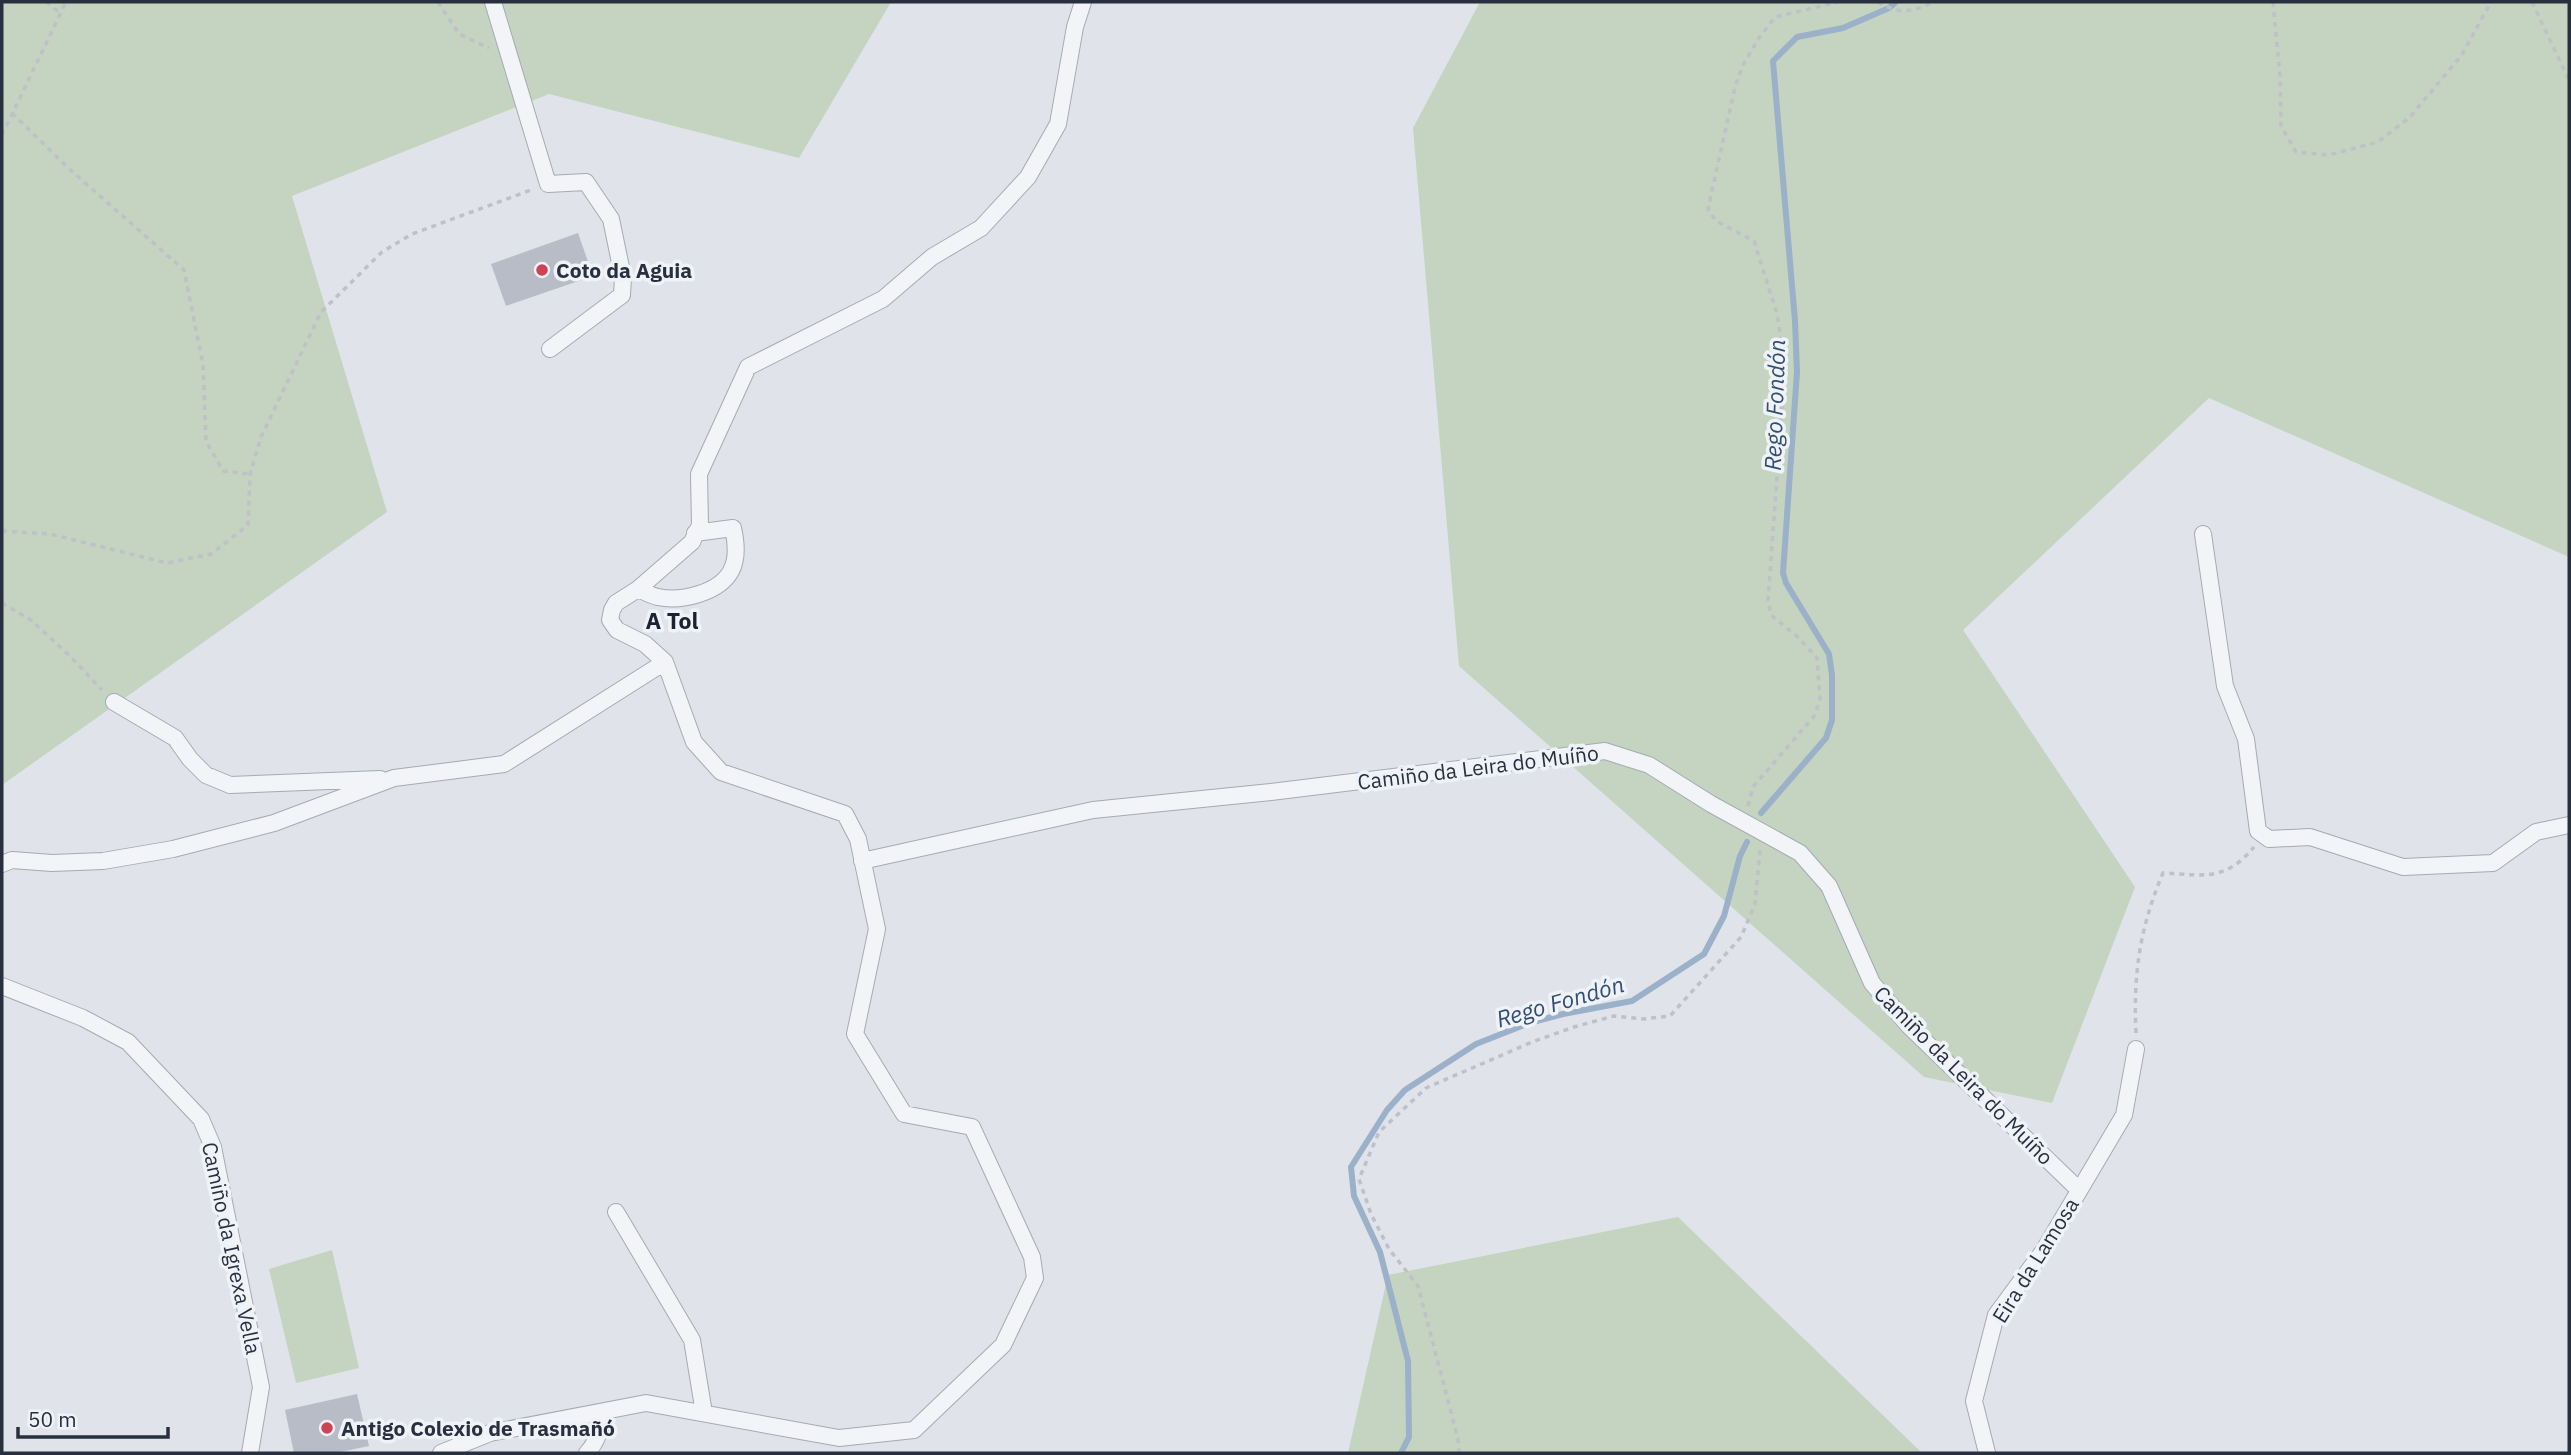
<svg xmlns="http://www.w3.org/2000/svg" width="2571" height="1455" viewBox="0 0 2571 1455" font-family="'IBM Plex Sans',sans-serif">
<rect width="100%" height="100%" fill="#e0e3e9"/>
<path fill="#c5d3c1" d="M2,2H891L799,158L549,94L292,196L387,512L2,785Z
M1480,2H2569V557L2209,398L1963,630L2135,887L2052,1103L1924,1077L1459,666L1413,128Z
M1678,1217L1922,1453H1348L1388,1275Z
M332,1250L359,1368L296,1383L269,1269Z"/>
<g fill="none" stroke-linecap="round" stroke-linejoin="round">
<path stroke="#9bb0c9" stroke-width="6" d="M1761,813L1826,738L1832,720V675L1829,654L1786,583L1783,573L1797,372L1795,321L1773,61L1797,37L1843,28L1889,8L1896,2
M1401,1453L1409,1437L1408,1361L1380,1252L1354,1196L1351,1167L1387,1110L1405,1090L1476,1044L1529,1023L1563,1014L1632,1001L1704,954L1724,916L1740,856L1747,842"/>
</g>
<path fill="#b7bcc6" d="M578,233L593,276L506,306L491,264Z
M357,1394L369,1446L335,1453H294L285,1410Z"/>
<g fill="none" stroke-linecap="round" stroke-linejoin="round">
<defs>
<path id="street" d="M493,2L548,184L586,182L611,219L623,277L622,295L550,349
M2203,534L2225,686L2246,739L2258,831L2269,839L2310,837L2403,867L2493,863L2536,832L2569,825
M638,589C645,592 652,596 658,597C681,602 719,593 731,571C738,558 736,541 733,528L695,533
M114,702L175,738L190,759L206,775L230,785L380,779
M862,861L1093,810L1271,792L1605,751L1649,765L1711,804L1800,853L1829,886L1872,983L1909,1026L2079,1190
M2,864L12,860L52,863L103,861L173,849L274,823L394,778L504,764L665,662
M2,986L83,1018L128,1042L201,1119L213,1147L261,1387L250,1453
M616,1212L692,1340L704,1413
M441,1453L490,1433L646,1403L839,1438L914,1430L1003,1345L1035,1278L1032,1257L972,1127L904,1114L855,1034L877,929L858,839L845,814L721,772L694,742L665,662L645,644L617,630L610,620L612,610L616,603L638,589L692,542L700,525L699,474L748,367L883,299L932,257L981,228L1028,177L1058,124L1075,27L1083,2
M587,1453C598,1441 601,1427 604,1412
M1987,1453L1974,1401L1996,1315L2044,1250L2124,1115L2136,1049"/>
</defs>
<use href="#street" stroke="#a5aab3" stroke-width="18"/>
<path stroke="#bec1c7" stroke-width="3.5" stroke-dasharray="5 5" stroke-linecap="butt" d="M46,2L61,14
M438,2L459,34L489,48
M1878,2C1899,14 1911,13 1933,2
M2027,2H2029
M2273,2L2280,76L2281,126L2296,152L2329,155L2378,142L2410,117L2461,56L2491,2
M2532,2L2569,80
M12,113L66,166L184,270L203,365L206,441L223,471L250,474
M2,135L66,2
M2,531L50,534L167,563L211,554L248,525L250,474L261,437L321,312L382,252L412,234L531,190
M2,603L31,620L70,656L102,690
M1748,806L1753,787L1815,715L1820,699L1817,658L1799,638L1771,615L1768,600L1785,368L1777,314L1754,241L1716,221L1708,209L1735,87L1743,65L1759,38L1775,17L1838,2
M2136,1033C2133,974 2140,927 2163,873C2204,875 2225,882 2254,847
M1459,1453L1458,1439L1418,1286L1389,1249L1371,1214L1359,1179L1379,1132L1426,1088L1532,1042L1574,1027L1614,1016L1643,1019L1670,1016L1741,937L1755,904L1760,850"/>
<use href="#street" stroke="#f3f4f7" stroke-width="16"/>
</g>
<g fill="#ce4455" stroke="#eff2f6" stroke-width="2.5">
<circle cx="542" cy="270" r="7"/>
<circle cx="327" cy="1428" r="7"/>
</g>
<g text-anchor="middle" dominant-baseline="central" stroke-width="7" stroke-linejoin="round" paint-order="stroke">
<g font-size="21" font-weight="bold" fill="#283040" stroke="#eff2f6" text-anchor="start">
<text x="556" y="270">Coto da Aguia</text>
<text x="341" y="1428">Antigo Colexio de Trasmañó</text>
</g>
<g font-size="21" fill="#283040" stroke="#eff2f6">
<text transform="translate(1478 767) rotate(-7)">Camiño da Leira do Muíño</text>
<text transform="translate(1964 1075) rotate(45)">Camiño da Leira do Muíño</text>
<text transform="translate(232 1248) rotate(78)">Camiño da Igrexa Vella</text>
<text transform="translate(2035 1260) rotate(-58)">Eira da Lamosa</text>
</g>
<g font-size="23" font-style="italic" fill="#324e74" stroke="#eff2f6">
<text transform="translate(1774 405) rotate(-88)">Rego Fondón</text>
<text transform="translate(1560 1001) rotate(-16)">Rego Fondón</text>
</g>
<g font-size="23" font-weight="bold" fill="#1b2231" stroke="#eff2f6">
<text x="672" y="620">A Tol</text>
</g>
</g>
<rect width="2571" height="1455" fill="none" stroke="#283040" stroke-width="7"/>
<path d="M18 1427v10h150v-10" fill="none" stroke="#283040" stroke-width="3.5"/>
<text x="28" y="1427" font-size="21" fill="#283040" stroke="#eff2f6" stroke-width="5" paint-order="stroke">50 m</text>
</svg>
